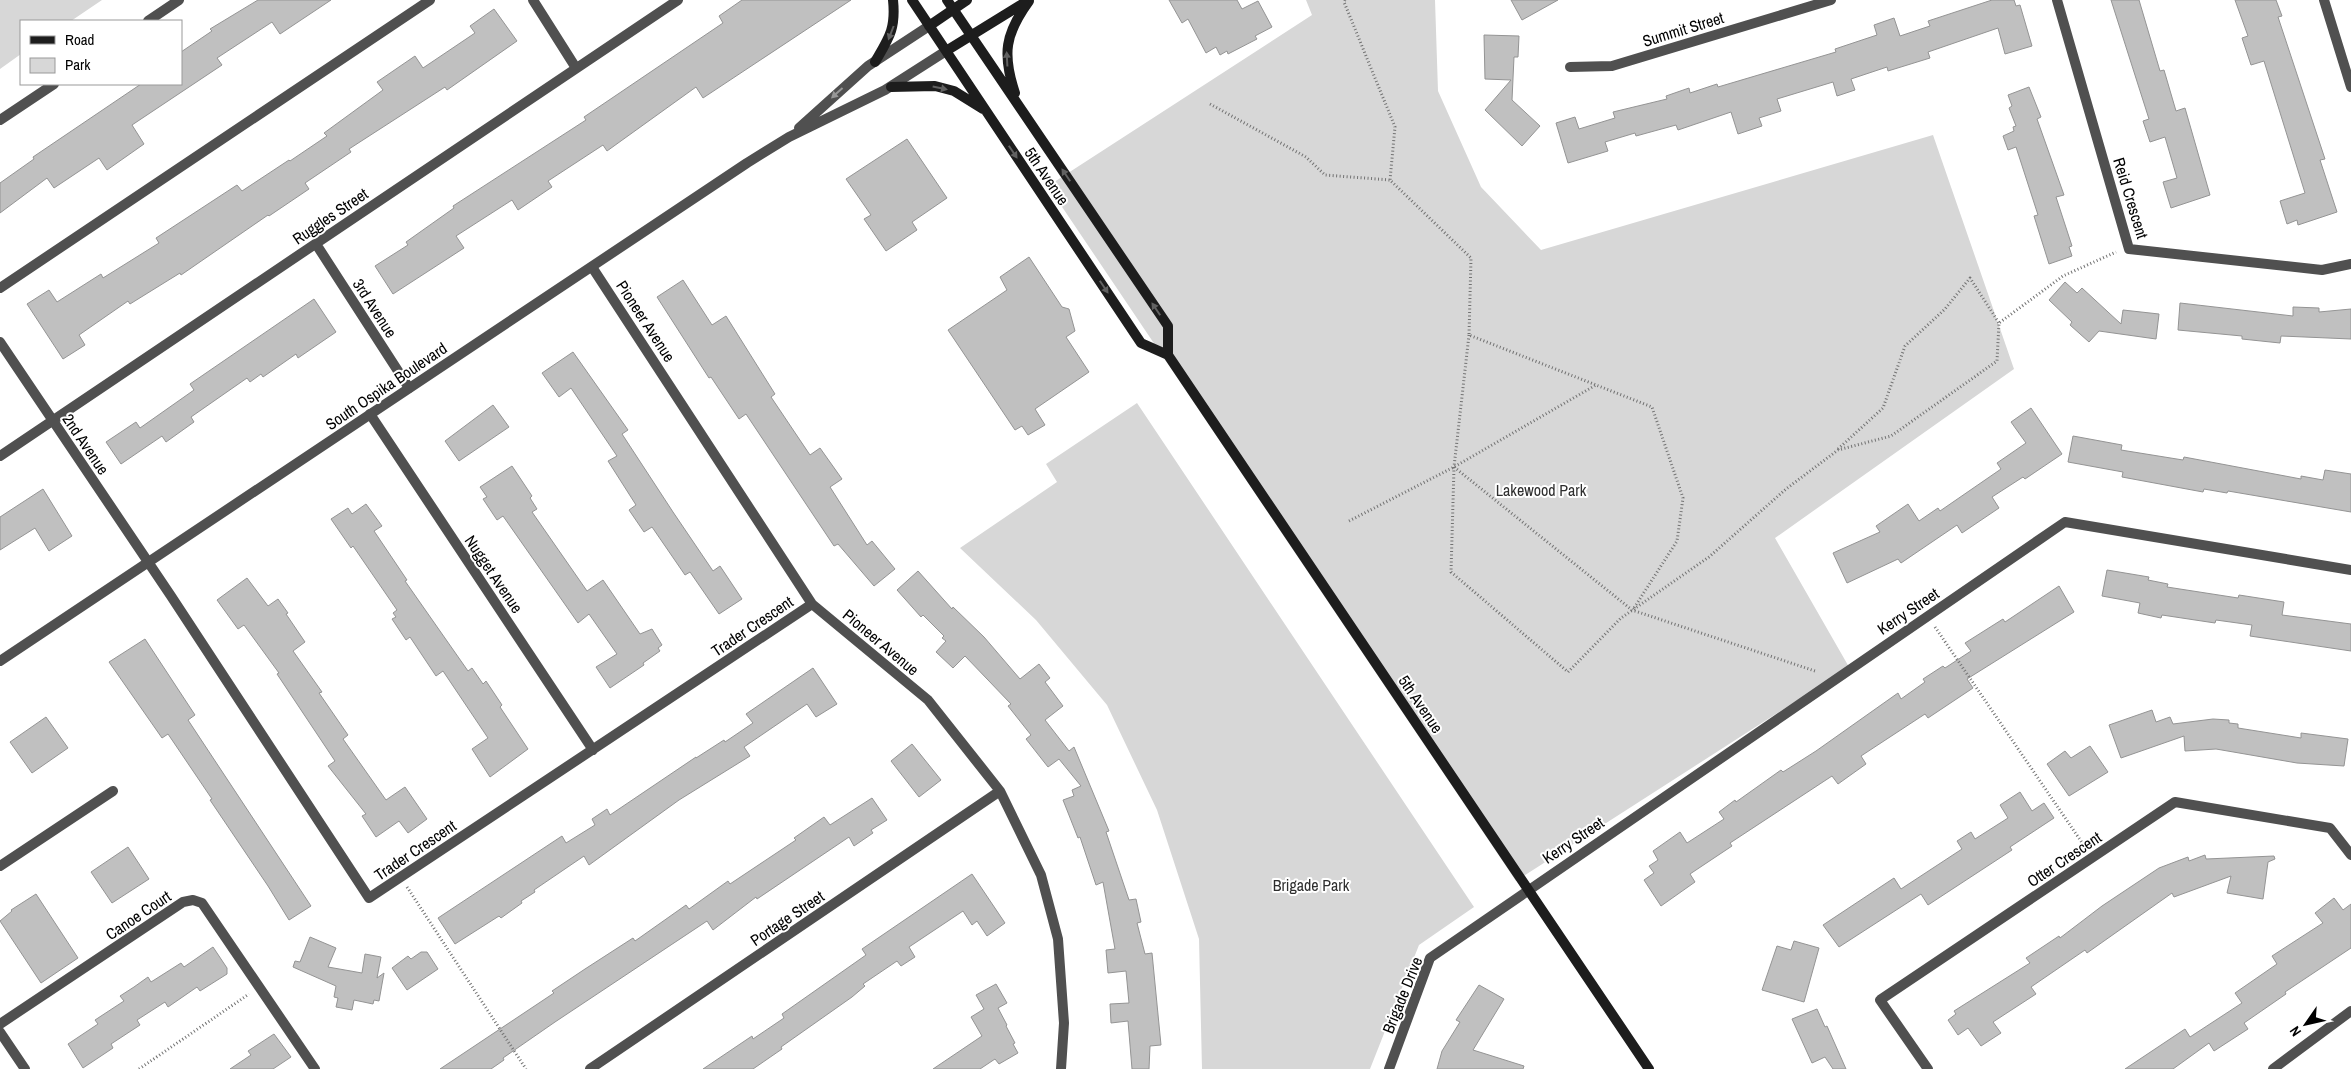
<svg xmlns="http://www.w3.org/2000/svg" width="2351" height="1069" viewBox="0 0 2351 1069" font-family="'Archivo Narrow',sans-serif">
<rect width="100%" height="100%" fill="#fff"/>
<path fill="#d7d7d7" d="M0,0H102L71,21H21V54L0,69Z
M1306,0H1435L1438,91L1481,187L1541,250L1933,135L2014,369L1775,538L1849,667L1516,881L1048,186L1312,15Z
M1137,403L1474,907L1419,945L1370,1069H1202L1199,939L1157,810L1107,705L1036,620L960,548L1057,482L1046,464Z"/>
<path fill="#c0c0c0" stroke="#949494" d="M258,0H331L280,34L272,22L217,58L222,65L132,125L144,144L107,170L99,158L54,188L47,178L0,213V183L34,159L33,157L141,84H181V52L212,31L210,29Z
M742,0H851L703,98L696,87L607,151L603,145L548,181L552,187L518,210L512,200L456,236L464,248L393,294L375,266L408,245L406,242L454,208L453,206L586,120L584,117L723,23L719,16Z
M1169,0H1237L1242,9L1258,1L1272,27L1255,36L1257,39L1228,54L1227,51L1220,55L1216,47L1206,53L1188,19L1182,23Z
M1511,0H1558L1522,20Z
M1992,0H2014L2016,6L2020,5L2032,46L2005,54L1998,28L1928,52L1930,58L1888,71L1887,67L1851,79L1855,90L1837,96L1833,82L1777,99L1781,111L1759,118L1762,126L1738,134L1731,112L1678,130L1676,125L1636,136L1635,133L1605,142L1608,151L1568,163L1556,123L1575,117L1579,129L1615,118L1613,112L1667,99L1666,96L1689,88L1690,93L1717,84L1718,87L1836,52L1835,49L1877,35L1874,25L1894,18L1900,36L1930,26L1928,21Z
M2111,0H2139L2160,71L2164,70L2176,111L2185,108L2210,195L2171,208L2163,182L2177,178L2165,137L2150,142L2143,121L2149,119Z
M2235,0H2276L2282,16L2278,17L2325,159L2320,160L2337,212L2298,225L2297,220L2287,224L2280,201L2305,193L2264,61L2251,65L2242,38L2248,36Z
M494,9L517,41L447,90L445,87L349,149L351,152L305,183L309,189L269,216L268,215L181,275L180,273L130,304L128,301L79,335L85,345L63,359L27,304L49,290L57,302L101,274L103,278L159,243L156,238L237,185L242,191L289,160L290,161L327,136L324,133L383,90L377,82L415,56L423,68L475,33L470,26Z
M1484,35L1519,36L1518,57H1514L1512,100L1540,126L1522,146L1485,110L1511,80L1485,79Z
M2029,87L2041,117L2037,119L2064,195L2056,197L2072,246L2069,247L2072,256L2049,264L2034,216L2038,215L2016,147L2008,150L2003,136L2014,131L2013,127L2016,126L2009,108L2012,106L2008,95Z
M907,139L947,198L912,222L917,230L886,251L864,219L871,215L846,179Z
M1029,257L1062,307L1069,309L1075,331L1066,337L1089,372L1035,409L1045,425L1028,435L1022,426L1015,430L948,330L1007,290L1000,277Z
M683,280L712,325L726,316L775,394L771,397L810,455L820,448L842,479L830,487L867,545L872,541L895,569L874,586L838,544L834,546L746,414L739,419L711,377L709,378L657,297Z
M2065,282L2077,293L2082,288L2121,324L2123,310L2159,314L2156,339L2099,331L2089,342L2070,325L2072,322L2049,300Z
M314,299L336,332L298,358L296,354L263,377L261,374L250,382L247,378L191,417L194,422L166,442L162,436L121,464L106,442L136,422L140,428L194,390L190,384Z
M2180,303L2293,316V307L2319,308V312L2351,309V339L2281,336L2280,343L2242,339V336L2178,330Z
M573,352L628,430L622,434L673,512L713,571L720,566L742,599L719,614L690,572L685,575L652,527L644,532L629,510L636,505L608,461L617,456L571,388L559,397L542,373Z
M493,405L509,427L459,461L445,441Z
M2031,408L2062,454L2025,479L2023,477L1992,497L1999,508L1962,533L1957,525L1901,563L1898,559L1847,583L1833,553L1880,532L1876,526L1908,504L1919,521L1938,508L1940,511L2001,469L1997,463L2026,443L2011,422Z
M2073,436L2122,445L2121,450L2183,460L2184,457L2301,479V476L2323,480L2325,470L2351,474V512L2228,491L2227,493L2204,489L2203,492L2122,477L2123,472L2068,462Z
M512,466L532,496L530,498L537,509L532,512L587,591L603,580L640,634L652,629L662,645L658,648L660,651L643,663L644,665L610,688L596,667L617,654L589,614L578,623L503,516L497,520L483,499L487,497L480,487Z
M43,489L72,536L49,551L35,528L0,550V517Z
M366,504L382,526L374,531L407,580L405,581L468,671L472,668L483,684L486,681L502,705L500,707L528,749L490,777L472,749L488,738L443,671L436,676L410,637L406,640L392,619L396,617L393,613L397,610L353,546L351,548L331,519L348,508L352,514Z
M2107,570L2149,577L2148,580L2168,584L2167,587L2238,598L2239,595L2284,602L2282,615L2351,624V651L2250,636L2252,625L2216,620L2215,623L2162,615L2161,618L2138,613L2140,603L2102,596Z
M918,571L952,609L953,607L984,637L1020,679L1039,664L1050,678L1045,682L1063,706L1045,720L1069,751L1074,747L1109,831L1106,832L1129,900L1136,899L1141,922L1137,923L1145,954L1152,953L1161,1045L1150,1046L1149,1069H1132L1128,1021L1111,1023L1110,1004L1129,1003L1126,971L1108,973L1106,950L1115,949L1103,882L1096,885L1080,837L1078,838L1063,800L1074,796L1072,790L1081,786L1059,759L1048,767L1026,739L1031,735L1008,706L1011,704L965,656L953,668L936,652L946,641L942,638L944,636L923,615L921,617L897,590Z
M247,578L268,606L278,599L288,613L286,614L305,642L293,651L322,692L319,693L348,735L343,739L386,800L405,787L427,819L408,833L399,821L376,837L362,816L366,814L328,766L335,761L277,674L279,673L244,625L238,629L217,600Z
M2059,586L2074,612L1967,679L1973,688L1928,718L1925,714L1861,756L1866,764L1838,784L1832,776L1730,843L1732,846L1690,874L1695,882L1661,906L1644,880L1654,873L1649,866L1658,860L1653,851L1680,832L1687,843L1724,819L1719,812L1735,800L1736,802L1781,770L1783,772L1816,751L1898,693L1901,699L1925,682L1923,679L1943,666L1945,668L1971,651L1965,643L2003,619L2005,622Z
M145,639L195,715L188,720L311,906L289,920L268,886L210,800L212,799L168,734L162,738L109,662Z
M813,668L837,704L816,717L807,704L744,747L750,756L679,800L589,865L584,856L534,890L535,892L521,901L522,903L501,918L499,916L455,944L438,918L562,836L566,843L595,825L592,819L607,809L610,815L696,757V758L724,740L725,742L753,723L746,714Z
M2152,710L2156,722L2170,717L2173,724L2213,719L2229,720V723L2238,724V728L2301,738V733L2348,739L2344,766L2297,763L2216,749L2185,751L2184,736L2121,758L2109,725Z
M46,717L68,748L32,773L10,742Z
M912,744L941,780L919,797L891,761Z
M2090,746L2108,772L2069,796L2047,764L2065,751L2071,758Z
M2020,792L2032,811L2044,803L2054,818L2010,847L2012,850L1928,905L1921,894L1839,947L1823,925L1894,878L1901,889L1962,849L1957,841L1971,832L1975,839L2008,818L2000,805Z
M872,798L887,820L871,830L873,833L854,846L849,837L757,899L756,897L713,930L707,921L555,1022L503,1058L504,1060L491,1069H440L554,993L552,991L585,969L633,938L635,941L686,905L689,909L728,881L730,884L796,840L794,838L824,817L830,825Z
M128,847L149,879L112,903L91,872Z
M2205,855L2206,859L2274,856L2275,859L2268,862L2263,899L2227,893L2231,876L2174,897L2172,893L2087,953L2085,950L2031,987L2036,994L1993,1022L2001,1033L1981,1046L1968,1028L1958,1035L1948,1020L1956,1014L1954,1011L2030,963L2026,958L2059,936L2060,938L2102,906L2159,868L2188,857L2189,861Z
M972,874L1005,923L987,936L977,921L972,925L963,911L909,947L915,957L901,966L897,961L863,984L865,986L852,997L781,1047L782,1049L753,1069H703L752,1036L753,1039L784,1018L782,1014L866,955L862,949Z
M36,894L78,958L41,983L0,921L12,911L11,910Z
M2334,898L2343,910L2351,904V948L2285,992L2286,994L2244,1023L2248,1029L2214,1051L2209,1043L2173,1069H2125L2185,1029L2190,1037L2242,1003L2235,993L2277,964L2272,956L2323,923L2315,913Z
M310,937L336,948L328,967L362,973L365,954L381,957L377,978L384,973L379,1001L374,1000L373,1004L354,1000L352,1010L336,1007L338,998L334,997L336,986L293,967L295,961L300,962Z
M1794,941L1819,948L1804,1002L1762,990L1777,946L1791,950Z
M213,947L227,968V974L200,991L197,987L168,1007L165,1002L137,1020L140,1025L111,1044L113,1048L83,1068L68,1044L98,1024L95,1020L124,1001L120,996L134,987L148,977L151,982L181,963L184,967Z
M421,952H427L438,969L407,990L392,968L408,956L411,959Z
M996,984L1007,1003L998,1008L1007,1025L1006,1026L1015,1043L1013,1044L1018,1053L999,1064L995,1059L980,1069H933L982,1036L971,1017L984,1009L976,995Z
M1479,985L1504,999L1473,1050L1524,1066L1523,1069H1437L1442,1051L1460,1022L1456,1020Z
M1817,1009L1825,1027L1827,1026L1846,1069H1833L1825,1057L1812,1063L1792,1019Z
M274,1034L291,1057L273,1069H230L251,1055L248,1051Z"/>
<g fill="none" stroke-linecap="round" stroke-linejoin="round">
<path stroke="#727272" stroke-width="3" stroke-dasharray="1 2.5" stroke-linecap="butt" d="M1345,0L1344,2L1395,127L1390,180
M1210,104L1306,157L1325,175L1390,180L1471,258L1469,335L1652,407L1683,498L1677,541L1634,608
M1469,335L1454,467L1632,610L1815,671
M1838,449L1883,408L1905,346L1945,309L1970,278L1999,323
M1454,467L1451,572L1568,672L1621,618L1709,557L1786,489L1838,450L1891,436L1997,361L1999,323L2063,276L2116,252
M1349,521L1454,467L1596,385
M1935,627L2085,847
M407,887L526,1069
M139,1069L249,994"/>
<path stroke="#505050" stroke-width="10" d="M0,288L430,0"/>
<path stroke="#505050" stroke-width="10" d="M533,0L576,68
M2057,0L2129,249L2322,270L2351,264
M2324,0L2351,87
M148,21L179,0
M1570,67L1612,66L1831,0
M0,120L54,84
M316,244L409,388
M592,267L812,604L928,700L1000,791L1041,875L1058,939L1064,1023L1061,1069
M0,342L171,596L369,898L812,604
M370,414L593,750
M0,456L678,0
M0,866L113,791
M0,1024L183,902L193,900L202,903L315,1069
M590,1069L1000,791
M1389,1069L1430,958L2065,522L2351,570
M1928,1069L1880,1000L2175,802L2330,828L2351,855
M2273,1069L2351,1011"/>
<path stroke="#505050" stroke-width="10" d="M799,128L868,66L929,26
M0,661L747,163L789,137L885,90L946,51
M0,1032L25,1069"/>
<path stroke="#1d1d1d" stroke-width="10" d="M912,0L1141,343L1168,355L1649,1069
M947,0L1168,326V355
M929,26L967,0
M946,51L1024,3
M875,62C889,38 896,29 893,0
M891,87L935,86L954,91L983,109
M1015,93C1002,54 1005,34 1029,1"/>
</g>
<defs><path id="oneway-solid" d="M-6-.8H1V-3.2L6.5 0L1 3.2V.8H-6Z" transform="scale(1.25)"/></defs>
<g fill="#616161">
<use href="#oneway-solid" transform="translate(891 33) rotate(111)"/>
<use href="#oneway-solid" transform="translate(1007 59) rotate(-93)"/>
<use href="#oneway-solid" transform="translate(940 88) rotate(12)"/>
<use href="#oneway-solid" transform="translate(1013 152) rotate(56)"/>
<use href="#oneway-solid" transform="translate(1066 175) rotate(-124)"/>
<use href="#oneway-solid" transform="translate(1104 287) rotate(56)"/>
<use href="#oneway-solid" transform="translate(1156 309) rotate(-124)"/>
</g>
<use fill="#969696" href="#oneway-solid" transform="translate(837 93) rotate(138)"/>
<g text-anchor="middle" dominant-baseline="central" stroke-width="4" stroke-linejoin="round" paint-order="stroke">
<g font-size="16" fill="#000" stroke="#fff">
<text transform="translate(1683 29) rotate(-17)">Summit Street</text>
<text transform="translate(1047 176) rotate(56)">5th Avenue</text>
<text transform="translate(2131 198) rotate(73)">Reid Crescent</text>
<text transform="translate(330 216) rotate(-34)">Ruggles Street</text>
<text transform="translate(375 308) rotate(57)">3rd Avenue</text>
<text transform="translate(646 321) rotate(57)">Pioneer Avenue</text>
<text transform="translate(386 386) rotate(-34)">South Ospika Boulevard</text>
<text transform="translate(86 444) rotate(56)">2nd Avenue</text>
<text transform="translate(494 574) rotate(56)">Nugget Avenue</text>
<text transform="translate(1908 611) rotate(-34)">Kerry Street</text>
<text transform="translate(752 626) rotate(-34)">Trader Crescent</text>
<text transform="translate(881 642) rotate(40)">Pioneer Avenue</text>
<text transform="translate(1421 704) rotate(56)">5th Avenue</text>
<text transform="translate(1573 840) rotate(-34)">Kerry Street</text>
<text transform="translate(415 850) rotate(-34)">Trader Crescent</text>
<text transform="translate(2064 859) rotate(-34)">Otter Crescent</text>
<text transform="translate(138 915) rotate(-34)">Canoe Court</text>
<text transform="translate(787 918) rotate(-34)">Portage Street</text>
<text transform="translate(1402 995) rotate(-68)">Brigade Drive</text>
</g>
<g font-size="16" fill="#2e2e2e" stroke="#fff">
<text x="1541" y="490">Lakewood Park</text>
<text x="1311" y="885">Brigade Park</text>
</g>
</g>
<rect x="20" y="20" width="162" height="65" fill="#ffffff" stroke="#999999"/>
<rect x="30" y="36" width="25" height="8" fill="#1d1d1d" stroke="#999999"/>
<text x="65" y="45" font-size="15" fill="#000000">Road</text>
<rect x="30" y="58" width="25" height="15" fill="#d7d7d7" stroke="#999999"/>
<text x="65" y="70" font-size="15" fill="#000000">Park</text>
<g transform="translate(2306 1024) rotate(236)" stroke="#ffffff" stroke-width="4" paint-order="stroke">
<path d="M0-4L9 19L0 12L-9 19Z" fill="#000000"/>
<text y="-8" font-size="14" font-weight="bold" text-anchor="middle" fill="#000000">N</text>
</g>
</svg>
